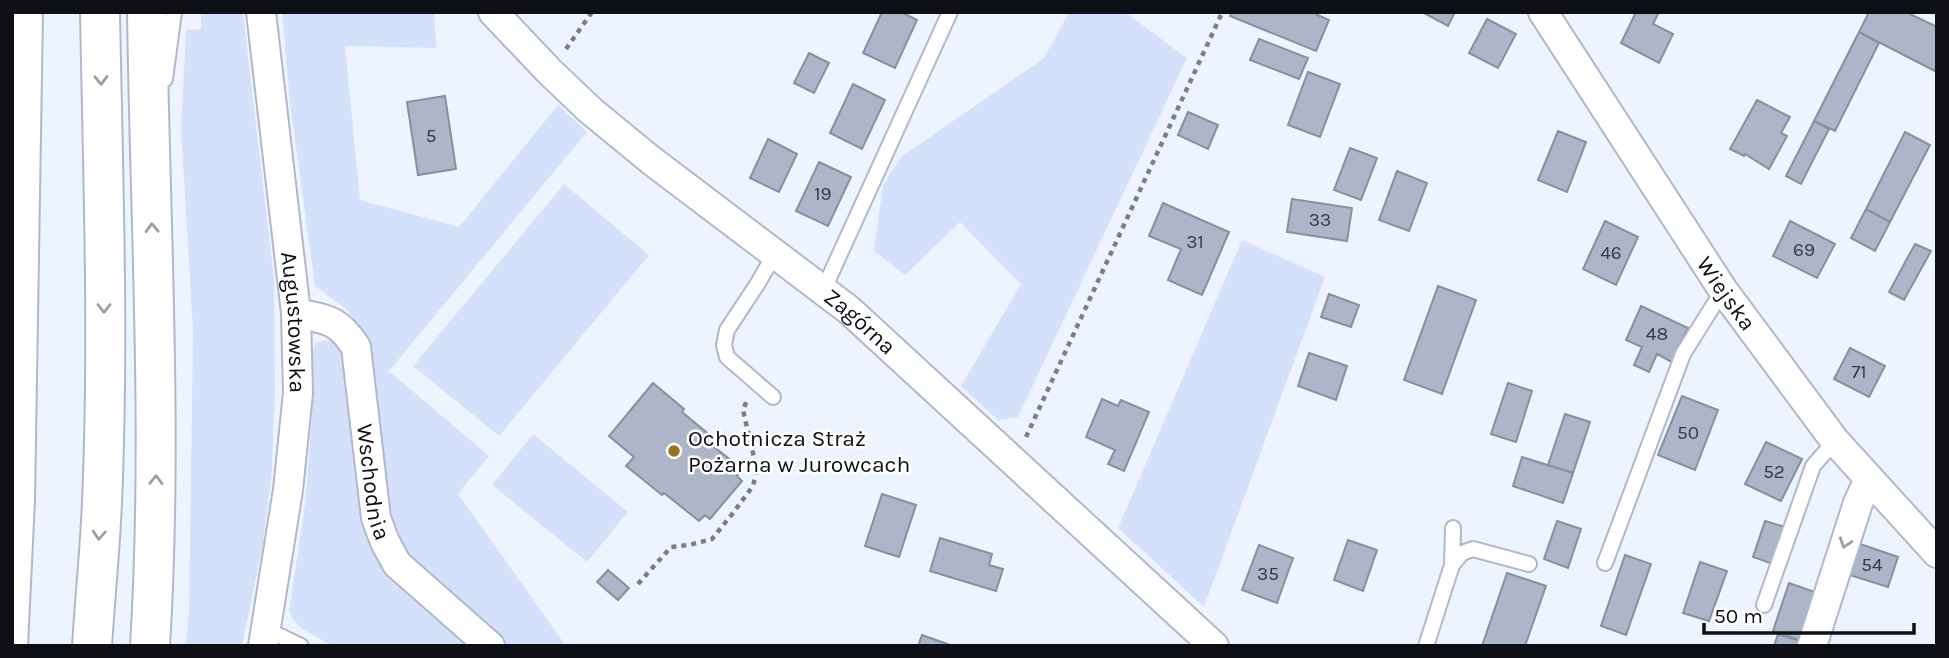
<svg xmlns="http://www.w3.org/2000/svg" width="1949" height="658" viewBox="0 0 1949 658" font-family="Karla,sans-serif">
<rect width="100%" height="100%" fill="#eef4ff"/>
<path fill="#d5e1fb" d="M201,12H243L274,279L275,391L272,470L263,544L242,646H185L189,614L193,331L181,128L186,30L201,29Z
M282,12H434L436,48L345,46L360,200L459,227L558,105L587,132L389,371L489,456L458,494L566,646H508L419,565L405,549L393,527L372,353L362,329L346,309L315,286L290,104Z
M1069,12H1125L1187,58L1018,417L998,420L961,386L1021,284L960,222L905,275L874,251L883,185L901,157L1044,58Z
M564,184L649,255L499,436L413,366Z
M1242,240L1325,277L1204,607L1118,528Z
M326,340L333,341L343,352L362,523L370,547L398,580L472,646H332L299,627L289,612L305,505L312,418V351L316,343Z
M533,434L628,512L587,562L492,485Z"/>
<path fill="#adb5c8" stroke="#878fa0" stroke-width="2" d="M882,12H901L917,20L895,68L863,53Z
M1232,12H1311L1329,20L1316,51L1230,16Z
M1422,12H1455L1448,26Z
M1636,12H1659L1653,24L1673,34L1659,63L1621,43Z
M1869,12H1906L1937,27V72L1859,32Z
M1487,19L1516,34L1498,68L1469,53Z
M1859,32L1879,43L1835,131L1814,121Z
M1259,39L1308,58L1299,79L1250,60Z
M809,53L829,63L814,93L794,83Z
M1308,72L1340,84L1320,137L1288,125Z
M853,84L885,100L862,149L830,133Z
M445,96L456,169L418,175L407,102Z
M1757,100L1790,117L1781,133L1787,136L1769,169L1745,154L1744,156L1730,149Z
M1188,112L1218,125L1208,149L1178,135Z
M1814,121L1829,129L1801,184L1786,176Z
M1558,131L1586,142L1567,192L1538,180Z
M1905,132L1930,145L1890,222L1866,209Z
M768,139L797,154L779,192L750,178Z
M1350,148L1377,158L1361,200L1334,190Z
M819,162L851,177L828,226L796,211Z
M1397,171L1427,183L1409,231L1379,220Z
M1292,199L1352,208L1347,241L1287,232Z
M1163,203L1229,232L1202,295L1168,280L1181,249L1149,236Z
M1866,209L1890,222L1875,251L1851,238Z
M1605,221L1638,237L1616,285L1583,269Z
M1790,221L1835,244L1817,278L1773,256Z
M1915,244L1931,251L1904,300L1889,292Z
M1438,286L1476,300L1442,394L1404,380Z
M1329,294L1359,305L1351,327L1321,317Z
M1641,306L1688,328L1672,362L1657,354L1649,372L1634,365L1642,347L1626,340Z
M1850,348L1885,366L1869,397L1834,379Z
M1309,353L1347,366L1336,400L1298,386Z
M653,383L684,409L682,412L717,441L713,446L742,469L737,476L742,481L710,519L705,515L699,521L664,493L662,495L626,466L634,457L609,436Z
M1508,383L1532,391L1516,442L1491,434Z
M1682,396L1718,410L1695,470L1658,455Z
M1102,399L1118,406L1121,400L1149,412L1124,471L1108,464L1115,450L1086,437Z
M1565,414L1590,422L1573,473L1548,465Z
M1766,442L1802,459L1781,501L1745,484Z
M1522,457L1573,473L1563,503L1513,486Z
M882,494L916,505L899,557L865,546Z
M1557,521L1581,529L1568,568L1544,559Z
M1765,521L1785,527L1773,564L1753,557Z
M940,538L992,554L989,565L1003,569L996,591L930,571Z
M1348,540L1377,550L1363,591L1334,580Z
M1857,543L1898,557L1888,587L1847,574Z
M1259,545L1293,558L1277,603L1242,590Z
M1625,555L1651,564L1626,635L1601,626Z
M1700,562L1727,571L1709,621L1683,613Z
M608,570L629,588L618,600L597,582Z
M1507,573L1546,586L1525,646H1482Z
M1789,583L1815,592L1799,640L1773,631Z
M1778,634L1800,641L1799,646H1774Z
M922,635L953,646H918Z"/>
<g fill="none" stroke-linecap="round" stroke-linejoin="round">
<defs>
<path id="lane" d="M165,79L174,12
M823,291L950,12
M773,397L727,357L724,345L727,330L758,283L774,255
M1605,563L1683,354L1723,290
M1452,565L1453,528
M1764,605L1813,466L1835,441
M266,629L301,646
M1426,646L1452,565L1462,553L1473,549L1529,564"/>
<g id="street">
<path id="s1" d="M261,12L296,313L298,393L288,490L263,646"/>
<path id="s2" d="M493,12L550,72L591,111L652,161L849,310L1214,646"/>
<path id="s3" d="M1543,12L1723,290L1835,441L1937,553"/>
<path id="s4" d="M296,313C327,320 337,318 356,347L376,518L385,542L397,564L490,646"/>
<path d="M13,646L20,500L28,12"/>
<path d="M1812,646L1858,503L1869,479"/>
</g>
<path id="highway" d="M147,12C150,224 163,435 150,646
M92,646C95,598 100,550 102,502C109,339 103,175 100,12"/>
</defs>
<use href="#lane" stroke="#b0b8ca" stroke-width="18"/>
<use href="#street" stroke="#b0b8ca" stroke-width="32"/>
<use href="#highway" stroke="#b0b8ca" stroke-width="42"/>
<path stroke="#7a7e86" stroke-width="4.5" stroke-dasharray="5 5" stroke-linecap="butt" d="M566,49L592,12
M1026,437L1221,15
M638,584L671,547L689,545L712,539L733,513L753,486L757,470L743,410L747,400"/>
<use href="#lane" stroke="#fff" stroke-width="14"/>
<use href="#street" stroke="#fff" stroke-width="28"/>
<use href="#highway" stroke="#fff" stroke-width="38"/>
</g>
<defs><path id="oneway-chevron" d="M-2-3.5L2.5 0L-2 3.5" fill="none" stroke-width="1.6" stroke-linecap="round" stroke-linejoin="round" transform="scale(1.75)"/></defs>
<g stroke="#9e9fa1">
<use href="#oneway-chevron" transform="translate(101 80) rotate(89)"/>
<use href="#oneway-chevron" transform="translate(152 228) rotate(-92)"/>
<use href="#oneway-chevron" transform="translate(104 308) rotate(90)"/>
<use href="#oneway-chevron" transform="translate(156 480) rotate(-89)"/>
<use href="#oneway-chevron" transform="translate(99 535) rotate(94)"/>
<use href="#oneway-chevron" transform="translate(1845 543) rotate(108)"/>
</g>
<circle fill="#94761d" stroke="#fff" stroke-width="2.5" cx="674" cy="451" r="7"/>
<g text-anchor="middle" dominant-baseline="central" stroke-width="5" stroke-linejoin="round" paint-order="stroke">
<g font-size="19" fill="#353842">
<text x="431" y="136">5</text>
<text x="823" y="194">19</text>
<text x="1320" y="220">33</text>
<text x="1195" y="242">31</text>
<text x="1804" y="250">69</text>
<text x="1611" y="253">46</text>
<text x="1657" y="334">48</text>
<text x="1859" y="372">71</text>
<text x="1688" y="433">50</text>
<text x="1774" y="472">52</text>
<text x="1872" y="565">54</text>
<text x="1268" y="574">35</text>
</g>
<g font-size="23" fill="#0d0f15" stroke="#fff">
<text stroke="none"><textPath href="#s3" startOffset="336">Wiejska</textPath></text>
<text stroke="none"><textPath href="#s1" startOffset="312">Augustowska</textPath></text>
<text stroke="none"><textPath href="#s2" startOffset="481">Zagórna</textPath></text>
<text stroke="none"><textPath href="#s4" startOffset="208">Wschodnia</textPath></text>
</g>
<g font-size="23" fill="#0d0f15" stroke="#fff" text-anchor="start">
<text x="688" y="438">Ochotnicza Straż<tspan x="688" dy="26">Pożarna w Jurowcach</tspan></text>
</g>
</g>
<rect width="1949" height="658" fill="none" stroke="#0d0f15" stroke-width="28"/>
<path d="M1704 623v10h210v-10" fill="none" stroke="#0d0f15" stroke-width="3.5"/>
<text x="1714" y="623" font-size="21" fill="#0d0f15" stroke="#ffffff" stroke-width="5" paint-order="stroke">50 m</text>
</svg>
